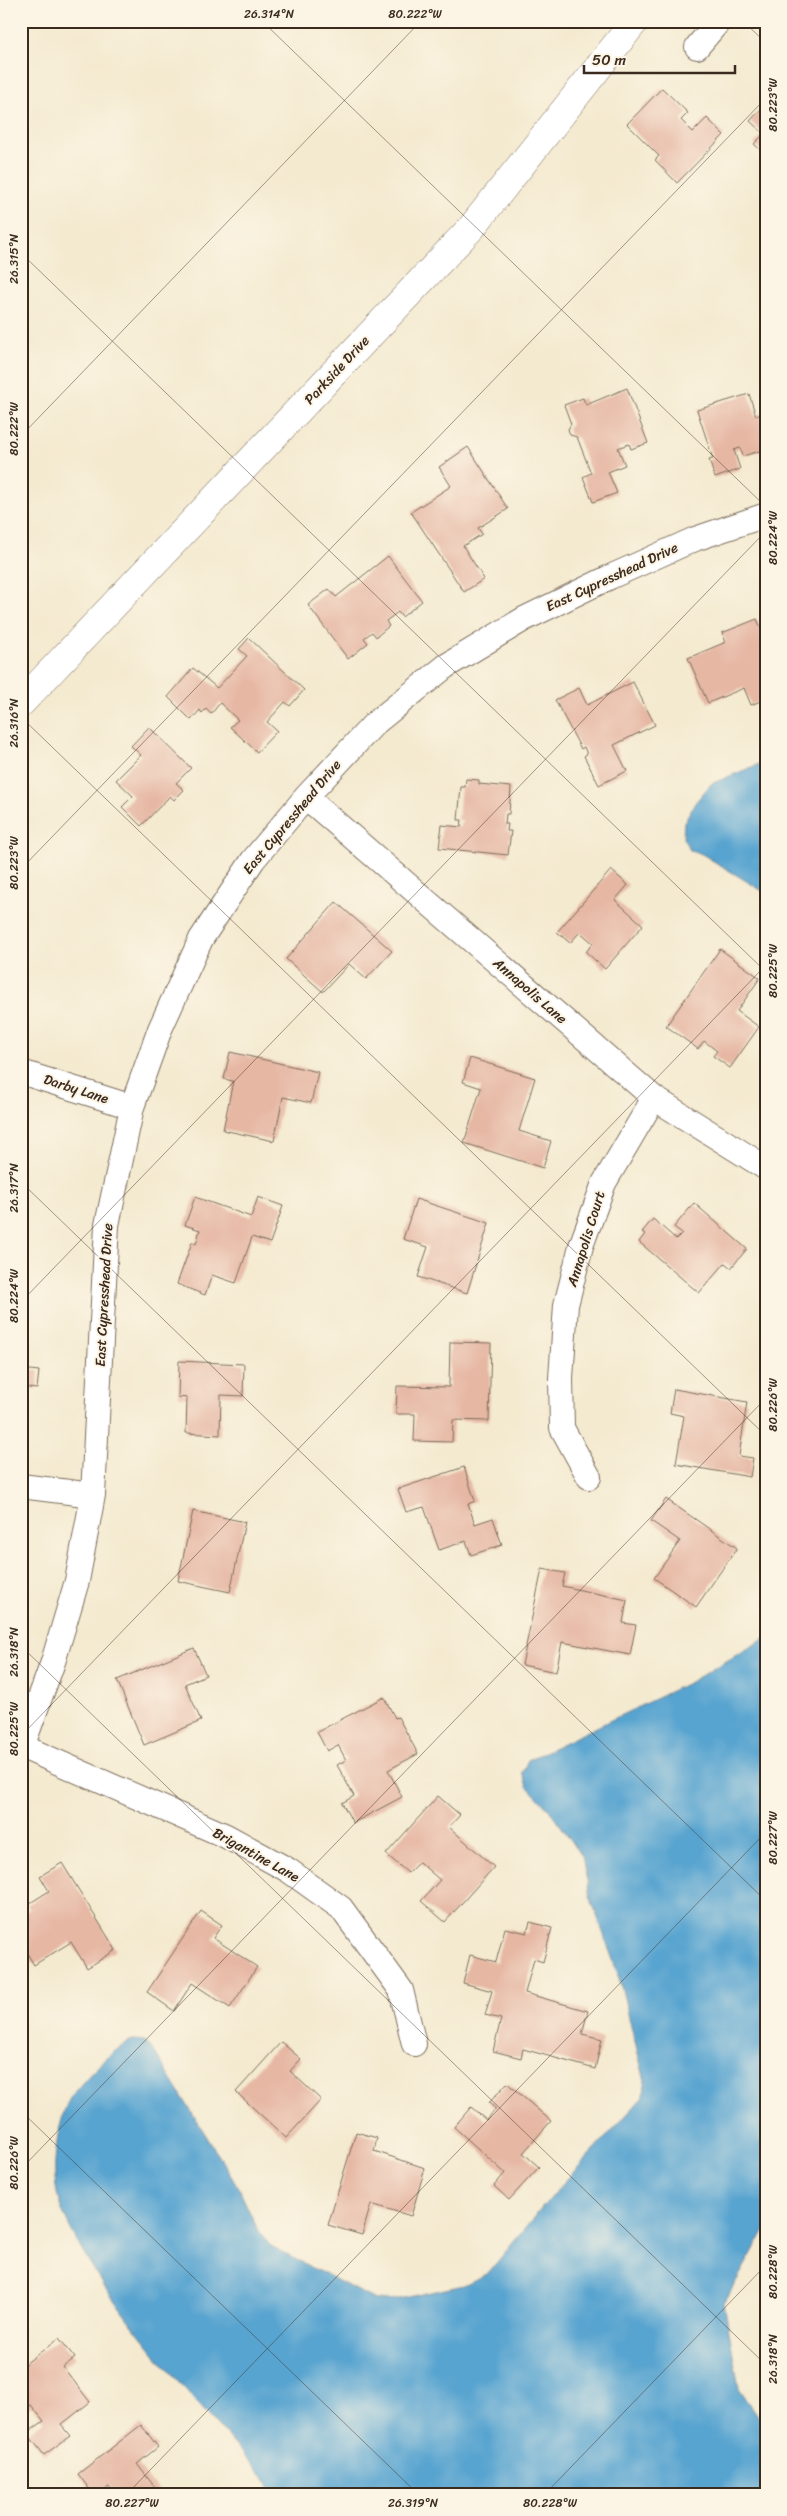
<svg xmlns="http://www.w3.org/2000/svg" width="787" height="2516" viewBox="0 0 787 2516" font-family="Sriracha,sans-serif">
<rect width="100%" height="100%" fill="#fcf5e5"/>
<filter id="ink" filterUnits="userSpaceOnUse"><feTurbulence type="fractalNoise" baseFrequency=".02" numOctaves="2"/><feDisplacementMap in="SourceGraphic" scale="10" xChannelSelector="R" yChannelSelector="G"/><feConvolveMatrix kernelMatrix="1 2 1 2 8 2 1 2 1" color-interpolation-filters="sRGB"/></filter>
<filter id="wash" filterUnits="userSpaceOnUse"><feTurbulence type="fractalNoise" baseFrequency=".0096" numOctaves="4" result="noise"/><feDisplacementMap in="SourceGraphic" scale="20" xChannelSelector="R" yChannelSelector="G"/><feGaussianBlur stdDeviation="1.12" result="paint"/><feColorMatrix in="noise" values="0 0 0 0 0 0 0 0 0 0 0 0 0 0 0 0 0 1.4 0 .05"/><feComposite in="paint" operator="in"/></filter>
<g filter="url(#wash)">
<rect width="100%" height="100%" fill="#f4ead0"/>
<path fill="#58a4d0" stroke="#4a6777" d="M766,761V893L702,854L690,850L683,838L684,822L695,803L711,784Z
M766,1638V2228L724,2303L739,2388L766,2427V2495H278C212,2415 136,2344 84,2253C73,2234 59,2210 56,2187C52,2165 58,2122 68,2102C71,2096 75,2091 79,2087C87,2076 122,2042 133,2040C137,2040 141,2041 145,2041L154,2051L239,2189L256,2226L271,2247L376,2300L390,2301L464,2285L488,2273L556,2191L644,2096L645,2081L618,1974L590,1896L582,1856L552,1813L527,1786L522,1773L528,1760L692,1681Z"/>
<g id="blocks">
<path fill="#e6b8a4" d="M662,88L688,113L681,120L693,132L707,118L724,135L677,183L655,160L659,156L627,124Z
M764,106L766,107V155L754,144L764,134L750,121Z
M627,388L648,443L631,449L629,444L618,448L625,465L608,472L617,493L593,502L583,477L591,473L577,437L570,435L568,429L571,424L564,405L583,398L586,405Z
M749,394L756,416L766,412V449L743,456L740,448L734,450L740,469L715,478L709,460L713,459L697,410Z
M468,447L508,509L478,528L482,534L463,546L484,579L464,592L411,512L451,486L439,467Z
M388,556L422,601L402,617L398,612L386,621L389,626L376,637L372,632L364,638L368,643L348,659L308,605L329,589L336,597Z
M757,619L766,640V702L763,700L751,705L744,688L708,703L688,658L726,642L722,633Z
M249,638L304,690L290,706L285,702L267,722L277,731L257,752L230,727L238,720L220,703L211,714L206,709L202,713L200,710L191,720L168,697L193,668L217,688L247,656L239,649Z
M633,682L655,725L614,745L627,771L599,785L584,756L587,754L584,747L581,749L555,700L579,688L587,705Z
M149,727L191,768L176,783L184,790L174,800L170,796L141,826L122,807L133,796L116,780L141,755L131,746Z
M466,779L479,780V784L511,787L509,814H506L505,824H508L507,831H511L508,855L439,848L442,825L461,827L462,820H458L461,787H465Z
M611,870L628,885L615,900L643,925L605,969L586,952L593,943L580,932L570,943L557,932Z
M336,902L392,951L366,979L349,964L323,992L286,959Z
M720,949L760,978L737,1011L759,1027L730,1068L713,1056L717,1051L704,1041L698,1049L666,1026Z
M230,1052L318,1072L311,1103L283,1097L274,1141L223,1130L233,1081L224,1079Z
M470,1058L535,1078L519,1131L551,1141L543,1168L464,1143L481,1088L463,1082Z
M195,1197L251,1217L258,1197L283,1206L270,1243L252,1237L236,1283L212,1275L205,1295L177,1284L192,1242L196,1244L200,1230L185,1225Z
M416,1199L489,1223L467,1293L418,1277L428,1247L403,1239Z
M694,1203L747,1249L731,1268L725,1263L699,1293L639,1242L645,1234L642,1232L653,1219L676,1239L682,1233L674,1227Z
M21,1224H27L24,1253H21Z
M450,1342L491,1343L489,1421L453,1420L452,1442L414,1441L415,1414H396L397,1386L449,1387Z
M179,1361L244,1364L243,1396L221,1395L220,1435L186,1433L187,1398L178,1397Z
M21,1369L39,1371L37,1389L21,1387Z
M674,1389L747,1402L739,1456L753,1458L750,1477L676,1464L684,1416L670,1413Z
M464,1467L475,1501L468,1504L475,1524L493,1518L502,1545L471,1555L466,1541L439,1550L424,1507L406,1512L398,1489Z
M666,1499L737,1548L696,1607L654,1578L680,1541L651,1521Z
M193,1511L245,1522L230,1592L178,1581Z
M542,1569L565,1573L562,1586L627,1600L623,1623L636,1625L630,1655L562,1642L556,1672L522,1665Z
M194,1648L206,1675L185,1684L201,1721L144,1745L117,1680Z
M384,1697L395,1718L398,1717L418,1754L388,1770L402,1797L353,1823L342,1803L354,1796L337,1765L346,1760L338,1745L327,1751L317,1732Z
M438,1796L460,1815L449,1827L494,1867L445,1922L421,1901L440,1880L419,1862L408,1873L386,1854Z
M62,1863L116,1950L87,1968L71,1942L34,1965L21,1943V1914L30,1909L27,1905L49,1891L40,1876Z
M201,1911L222,1925L213,1938L257,1967L230,2008L192,1983L174,2011L147,1992Z
M530,1922L552,1928L543,1962L534,1959L525,1993L588,2011L582,2034L602,2039L595,2069L523,2049L521,2058L493,2051L501,2019L485,2015L492,1991L463,1983L470,1955L496,1962L505,1928L527,1933Z
M281,2042L301,2059L290,2071L321,2100L286,2138L236,2092Z
M507,2083L551,2121L523,2153L539,2167L509,2200L494,2186L505,2173L454,2127L471,2107L486,2120L496,2109L489,2103Z
M356,2132L377,2138L374,2151L425,2168L411,2216L371,2204L362,2235L328,2225Z
M59,2338L75,2358L63,2367L90,2402L61,2425L70,2436L44,2455L27,2433L44,2421L31,2405L25,2409L21,2404V2367Z
M141,2425L158,2447L137,2464L161,2495H116L109,2486L98,2495H94L78,2474Z"/>
</g>
</g>
<g filter="url(#ink)">
<use href="#blocks" fill-opacity="0" stroke="#7c6d5c" stroke-width="1"/>
<g fill="none" stroke-linecap="round" stroke-linejoin="round">
<defs>
<path id="minor" d="M697,47L719,21
M306,797L654,1098L766,1168
M21,1072L132,1107
M589,1477L562,1428L561,1378L566,1305L581,1246L604,1183L654,1098
M21,1486L93,1495
M23,1747L226,1836L288,1870L341,1908L401,1990L414,2044
M21,1750L53,1662L77,1581L93,1495L107,1225L132,1107L160,1029L201,939L253,860L306,797L374,724L446,666L524,619L610,577L695,539L766,515"/>
<path id="tertiary" d="M21,703L472,227L635,21"/>
</defs>
<use href="#minor" stroke="#7c6d5c" stroke-width="26"/>
<use href="#tertiary" stroke="#7c6d5c" stroke-width="29"/>
<use href="#minor" stroke="#fff" stroke-width="24"/>
<use href="#tertiary" stroke="#fff" stroke-width="28"/>
</g>
</g>
<path fill="none" stroke="#3b2a1e" stroke-width="1" stroke-opacity="0.45" d="M262,21L766,507M743,21L766,43M21,253L766,972M21,436L421,21M21,717L766,1436M21,869L766,98M21,1182L766,1901M21,1302L766,531M21,1646L766,2365M21,1736L766,965M21,2111L419,2495M21,2169L766,1398M126,2495L766,1832M544,2495L766,2265"/>
<g text-anchor="middle" dominant-baseline="central" stroke-width="4" stroke-linejoin="round" paint-order="stroke">
<g font-size="14" fill="#3b2a1e" stroke="#fcf5e5">
<text transform="translate(337 370) rotate(-47)">Parkside Drive</text>
<text transform="translate(612 577) rotate(-25)">East Cypresshead Drive</text>
<text transform="translate(292 817) rotate(-50)">East Cypresshead Drive</text>
<text transform="translate(530 991) rotate(41)">Annapolis Lane</text>
<text transform="translate(76 1089) rotate(18)">Darby Lane</text>
<text transform="translate(586 1239) rotate(-73)">Annapolis Court</text>
<text transform="translate(104 1295) rotate(-87)">East Cypresshead Drive</text>
<text transform="translate(256 1855) rotate(29)">Brigantine Lane</text>
</g>
</g>
<rect width="787" height="2516" fill="none" stroke="#fcf5e5" stroke-width="55"/>
<path d="M584 65v8h151v-8" fill="none" stroke="#3b2a1e" stroke-width="2.5"/>
<text x="592" y="65" font-size="15" fill="#3b2a1e" stroke="#fcf5e5" stroke-width="4" paint-order="stroke">50 m</text>
<rect x="28" y="28" width="732" height="2460" fill="none" stroke="#3b2a1e" stroke-width="2"/>
<g font-size="12" text-anchor="middle" fill="#3b2a1e">
<text x="269" y="18">26.314°N</text>
<text x="415" y="18">80.222°W</text>
<text transform="translate(773 105) rotate(-90)" y="4">80.223°W</text>
<text transform="translate(14 259) rotate(-90)" y="4">26.315°N</text>
<text transform="translate(14 429) rotate(-90)" y="4">80.222°W</text>
<text transform="translate(773 538) rotate(-90)" y="4">80.224°W</text>
<text transform="translate(14 723) rotate(-90)" y="4">26.316°N</text>
<text transform="translate(14 863) rotate(-90)" y="4">80.223°W</text>
<text transform="translate(773 971) rotate(-90)" y="4">80.225°W</text>
<text transform="translate(14 1188) rotate(-90)" y="4">26.317°N</text>
<text transform="translate(14 1296) rotate(-90)" y="4">80.224°W</text>
<text transform="translate(773 1405) rotate(-90)" y="4">80.226°W</text>
<text transform="translate(14 1652) rotate(-90)" y="4">26.318°N</text>
<text transform="translate(14 1729) rotate(-90)" y="4">80.225°W</text>
<text transform="translate(773 1838) rotate(-90)" y="4">80.227°W</text>
<text transform="translate(14 2163) rotate(-90)" y="4">80.226°W</text>
<text transform="translate(773 2272) rotate(-90)" y="4">80.228°W</text>
<text transform="translate(773 2359) rotate(-90)" y="4">26.318°N</text>
<text x="132" y="2507">80.227°W</text>
<text x="413" y="2507">26.319°N</text>
<text x="550" y="2507">80.228°W</text>
</g>
</svg>
